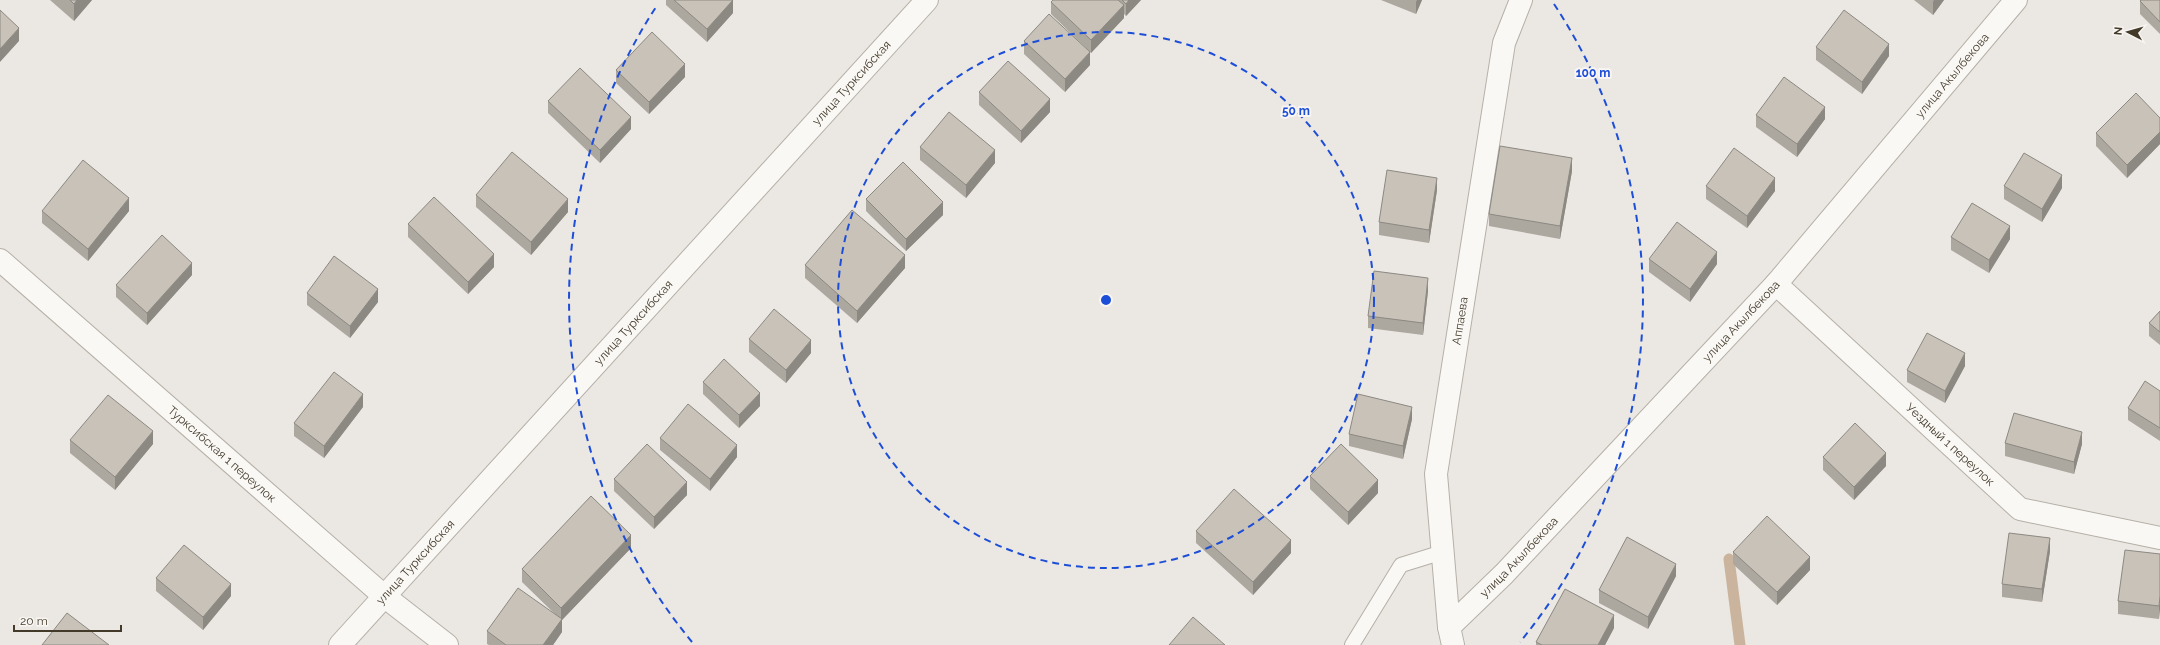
<svg xmlns="http://www.w3.org/2000/svg" width="2160" height="645" viewBox="0 0 2160 645" font-family="Raleway,sans-serif">
<rect width="100%" height="100%" fill="#ebe7e2"/>
<g fill="none" stroke-linecap="round" stroke-linejoin="round">
<path stroke="#cbb49d" stroke-width="11" d="M1729,559L1740,645"/>
<defs>
<path id="service" d="M1352,645L1401,565L1443,552"/>
<g id="minor">
<path id="s1" d="M0,260L384,596L447,645"/>
<path id="s2" d="M1776,284L2020,509L2160,538"/>
<path id="s3" d="M1449,627L1504,574L1776,284L2016,0"/>
<path id="s4" d="M340,645L927,0"/>
</g>
<g id="tertiary">
<path id="s5" d="M1453,645L1449,627L1436,474L1504,43L1521,0"/>
</g>
</defs>
<use href="#service" stroke="#b5b0a7" stroke-width="16"/>
<use href="#minor" stroke="#b5b0a7" stroke-width="24"/>
<use href="#tertiary" stroke="#b5b0a7" stroke-width="24"/>
<use href="#service" stroke="#f9f8f5" stroke-width="14"/>
<use href="#minor" stroke="#f9f8f5" stroke-width="22"/>
<use href="#tertiary" stroke="#f9f8f5" stroke-width="22"/>
</g>
<path fill="#aca79f" d="M50,0H92L74,21Z
M666,0H733V13L707,42L666,5Z
M1053,0H1141L1126,16L1124,14V18L1091,53L1051,14V2Z
M1381,0H1422L1416,14Z
M1914,0H1944L1933,15Z
M2160,0V34L2140,14V1Z
M1024,41L1090,65L1065,92L1024,54Z
M1816,47L1889,56L1862,94L1816,60Z
M616,70L685,77L649,114L616,83Z
M979,92L1050,112L1021,143L979,105Z
M548,101L631,129L600,163L548,113Z
M1756,115L1825,119L1797,157L1756,127Z
M2160,118V144L2127,178L2096,146V133Z
M920,147L995,163L966,198L920,160Z
M1572,171L1560,239L1489,226V214Z
M1706,186L1775,191L1747,228L1706,199Z
M2004,186L2062,188L2042,222L2004,199Z
M1437,190L1429,243L1379,235V222Z
M476,195L568,212L531,255L476,207Z
M866,199L943,215L906,251L866,211Z
M42,211H129L88,261L42,223Z
M408,224L494,267L468,294L408,237Z
M1951,237L2010,239L1989,273L1951,250Z
M1649,259L1717,264L1690,302L1649,272Z
M805,265L905,268L857,323L805,278Z
M192,275L147,325L116,297V285Z
M1428,291L1423,335L1368,328V316Z
M307,293L378,302L350,338L307,305Z
M2160,311V345L2149,336V323Z
M749,339L811,353L786,383L749,352Z
M1965,366L1945,403L1907,382V370Z
M703,382L760,406L739,428L703,394Z
M2160,391V441L2128,420V408Z
M363,407L324,458L294,436V423Z
M1412,419L1403,459L1349,446V434Z
M660,438L737,457L710,491L660,450Z
M70,440L153,444L115,490L70,453Z
M2005,443L2082,444L2074,474L2005,456Z
M1823,457L1886,466L1854,500L1823,470Z
M1310,476L1378,493L1348,525L1310,489Z
M614,479L687,495L654,529L614,491Z
M1196,531L1291,553L1253,595L1196,543Z
M631,548L562,620V632L553,645H489L487,644V631L557,616L522,582V569Z
M2050,551L2042,602L2002,597V584Z
M1733,552L1810,570L1777,605L1733,564Z
M2160,554L2159,619L2118,614V601Z
M1676,576L1648,629L1599,603V590Z
M156,578L231,596L203,630L156,591Z
M1614,628L1605,645H1536V642Z"/>
<path fill="#8c8882" d="M77,0H92L74,21V4Z
M733,0V13L707,42V29Z
M1129,0H1141L1126,16V4Z
M1417,0H1422L1416,14V2Z
M1934,0H1944L1933,15V2Z
M1124,5V18L1091,53V40Z
M19,28V41L0,62V49Z
M1889,44V56L1862,94V82Z
M1090,52V65L1065,92V79Z
M685,64V77L649,114V102Z
M1050,99V112L1021,143V131Z
M1825,107V119L1797,157V144Z
M631,117V129L600,163V150Z
M2160,132V144L2127,178V165Z
M995,150V163L966,198V185Z
M1572,158V171L1560,239V226Z
M2062,175V188L2042,222V209Z
M1437,178V190L1429,243V230Z
M1775,178V191L1747,228V216Z
M129,198V211L88,261V249Z
M568,199V212L531,255V242Z
M943,202V215L906,251V239Z
M2010,226V239L1989,273V260Z
M1717,252V264L1690,302V289Z
M494,254V267L468,294V282Z
M905,255V268L857,323V311Z
M192,263V275L147,325V313Z
M1428,278V291L1423,335V323Z
M378,289V302L350,338V326Z
M811,340V353L786,383V370Z
M1965,353V366L1945,403V391Z
M760,393V406L739,428V415Z
M363,394V407L324,458V446Z
M1412,407V419L1403,459V446Z
M153,431V444L115,490V477Z
M2082,432V444L2074,474V462Z
M737,445V457L710,491V479Z
M1886,453V466L1854,500V487Z
M1378,480V493L1348,525V512Z
M687,482V495L654,529V517Z
M631,535V548L562,620V632L553,645H543L561,620V608Z
M2050,538V551L2042,602V589Z
M1291,540V553L1253,595V582Z
M1810,557V570L1777,605V592Z
M1676,564V576L1648,629V617Z
M231,584V596L203,630V617Z
M2160,596V609L2159,619V606Z
M1614,615V628L1605,645H1598Z"/>
<path fill="#c8c2b9" stroke="#8c8882" d="M70,0H77L74,4Z
M674,0H733L707,29Z
M1053,0H1118L1124,5L1091,40L1051,2Z
M1122,0H1129L1126,4Z
M2141,0H2160V22L2140,1Z
M0,10L19,28L0,49Z
M1844,10L1889,44L1862,82L1816,47Z
M1049,14L1090,52L1065,79L1024,41Z
M652,32L685,64L649,102L616,70Z
M1008,61L1050,99L1021,131L979,92Z
M580,68L631,117L600,150L548,101Z
M1784,77L1825,107L1797,144L1756,115Z
M2136,93L2160,118V132L2127,165L2096,133Z
M949,112L995,150L966,185L920,147Z
M1500,146L1572,158L1560,226L1489,214Z
M1734,148L1775,178L1747,216L1706,186Z
M512,152L568,199L531,242L476,195Z
M2024,153L2062,175L2042,209L2004,186Z
M83,160L129,198L88,249L42,211Z
M903,162L943,202L906,239L866,199Z
M1387,170L1437,178L1429,230L1379,222Z
M434,197L494,254L468,282L408,224Z
M1972,203L2010,226L1989,260L1951,237Z
M852,210L905,255L857,311L805,265Z
M1677,222L1717,252L1690,289L1649,259Z
M162,235L192,263L147,313L116,285Z
M334,256L378,289L350,326L307,293Z
M1374,271L1428,278L1423,323L1368,316Z
M774,309L811,340L786,370L749,339Z
M2160,311V332L2149,323Z
M1927,333L1965,353L1945,391L1907,370Z
M724,359L760,393L739,415L703,382Z
M334,372L363,394L324,446L294,423Z
M2145,381L2160,391V428L2128,408Z
M1358,394L1412,407L1403,446L1349,434Z
M108,395L153,431L115,477L70,440Z
M688,404L737,445L710,479L660,438Z
M2014,413L2082,432L2074,462L2005,443Z
M1855,423L1886,453L1854,487L1823,457Z
M647,444L687,482L654,517L614,479Z
M1341,444L1378,480L1348,512L1310,476Z
M1234,489L1291,540L1253,582L1196,531Z
M591,496L631,535L561,608L522,569Z
M1767,516L1810,557L1777,592L1733,552Z
M2009,533L2050,538L2042,589L2002,584Z
M1627,537L1676,564L1648,617L1599,590Z
M184,545L231,584L203,617L156,578Z
M2125,550L2160,554V596L2159,606L2118,601Z
M518,588L562,619L543,645H506L487,631Z
M1565,589L1614,615L1598,645H1542L1536,642Z
M67,613L109,645H42Z
M1193,617L1225,645H1169Z"/>
<g fill="none" stroke="#1d4ed8" stroke-width="2" stroke-dasharray="7 5">
<circle cx="1106" cy="300" r="268"/>
<path d="M692 642A537 537 0 0 1 658 4M1554 4A537 537 0 0 1 1520 642"/>
</g>
<g text-anchor="middle" dominant-baseline="central" stroke-width="4" stroke-linejoin="round" paint-order="stroke">
<g font-size="12" fill="#433a2a" stroke="#f8f5f2">
<text stroke="none"><textPath href="#s3" startOffset="747">улица Акылбекова</textPath></text>
<text stroke="none"><textPath href="#s4" startOffset="760">улица Турксибская</textPath></text>
<text stroke="none"><textPath href="#s5" startOffset="327">Аппаева</textPath></text>
<text stroke="none"><textPath href="#s3" startOffset="423">улица Акылбекова</textPath></text>
<text stroke="none"><textPath href="#s4" startOffset="436">улица Турксибская</textPath></text>
<text stroke="none"><textPath href="#s2" startOffset="237">Уездный 1 переулок</textPath></text>
<text stroke="none"><textPath href="#s1" startOffset="295">Турксибская 1 переулок</textPath></text>
<text stroke="none"><textPath href="#s3" startOffset="99">улица Акылбекова</textPath></text>
<text stroke="none"><textPath href="#s4" startOffset="112">улица Турксибская</textPath></text>
</g>
</g>
<circle cx="1106" cy="300" r="6" fill="#1d4ed8" stroke="#f8f5f2" stroke-width="2"/>
<g font-size="12" text-anchor="middle" font-weight="bold" fill="#1d4ed8" stroke="#f8f5f2" stroke-width="4" stroke-linejoin="round" paint-order="stroke">
<text x="1593" y="77">100 m</text>
<text x="1296" y="115">50 m</text>
</g>
<g transform="translate(2128 32) rotate(276)" stroke="#f8f5f2" stroke-width="3" paint-order="stroke">
<path d="M0-3L7 15L0 10L-7 15Z" fill="#433a2a"/>
<text y="-6" font-size="11" font-weight="bold" text-anchor="middle" fill="#433a2a">N</text>
</g>
<path d="M14 625v6h107v-6" fill="none" stroke="#433a2a" stroke-width="2"/>
<text x="20" y="625" font-size="12" fill="#433a2a" stroke="#f8f5f2" stroke-width="3" paint-order="stroke">20 m</text>
</svg>
